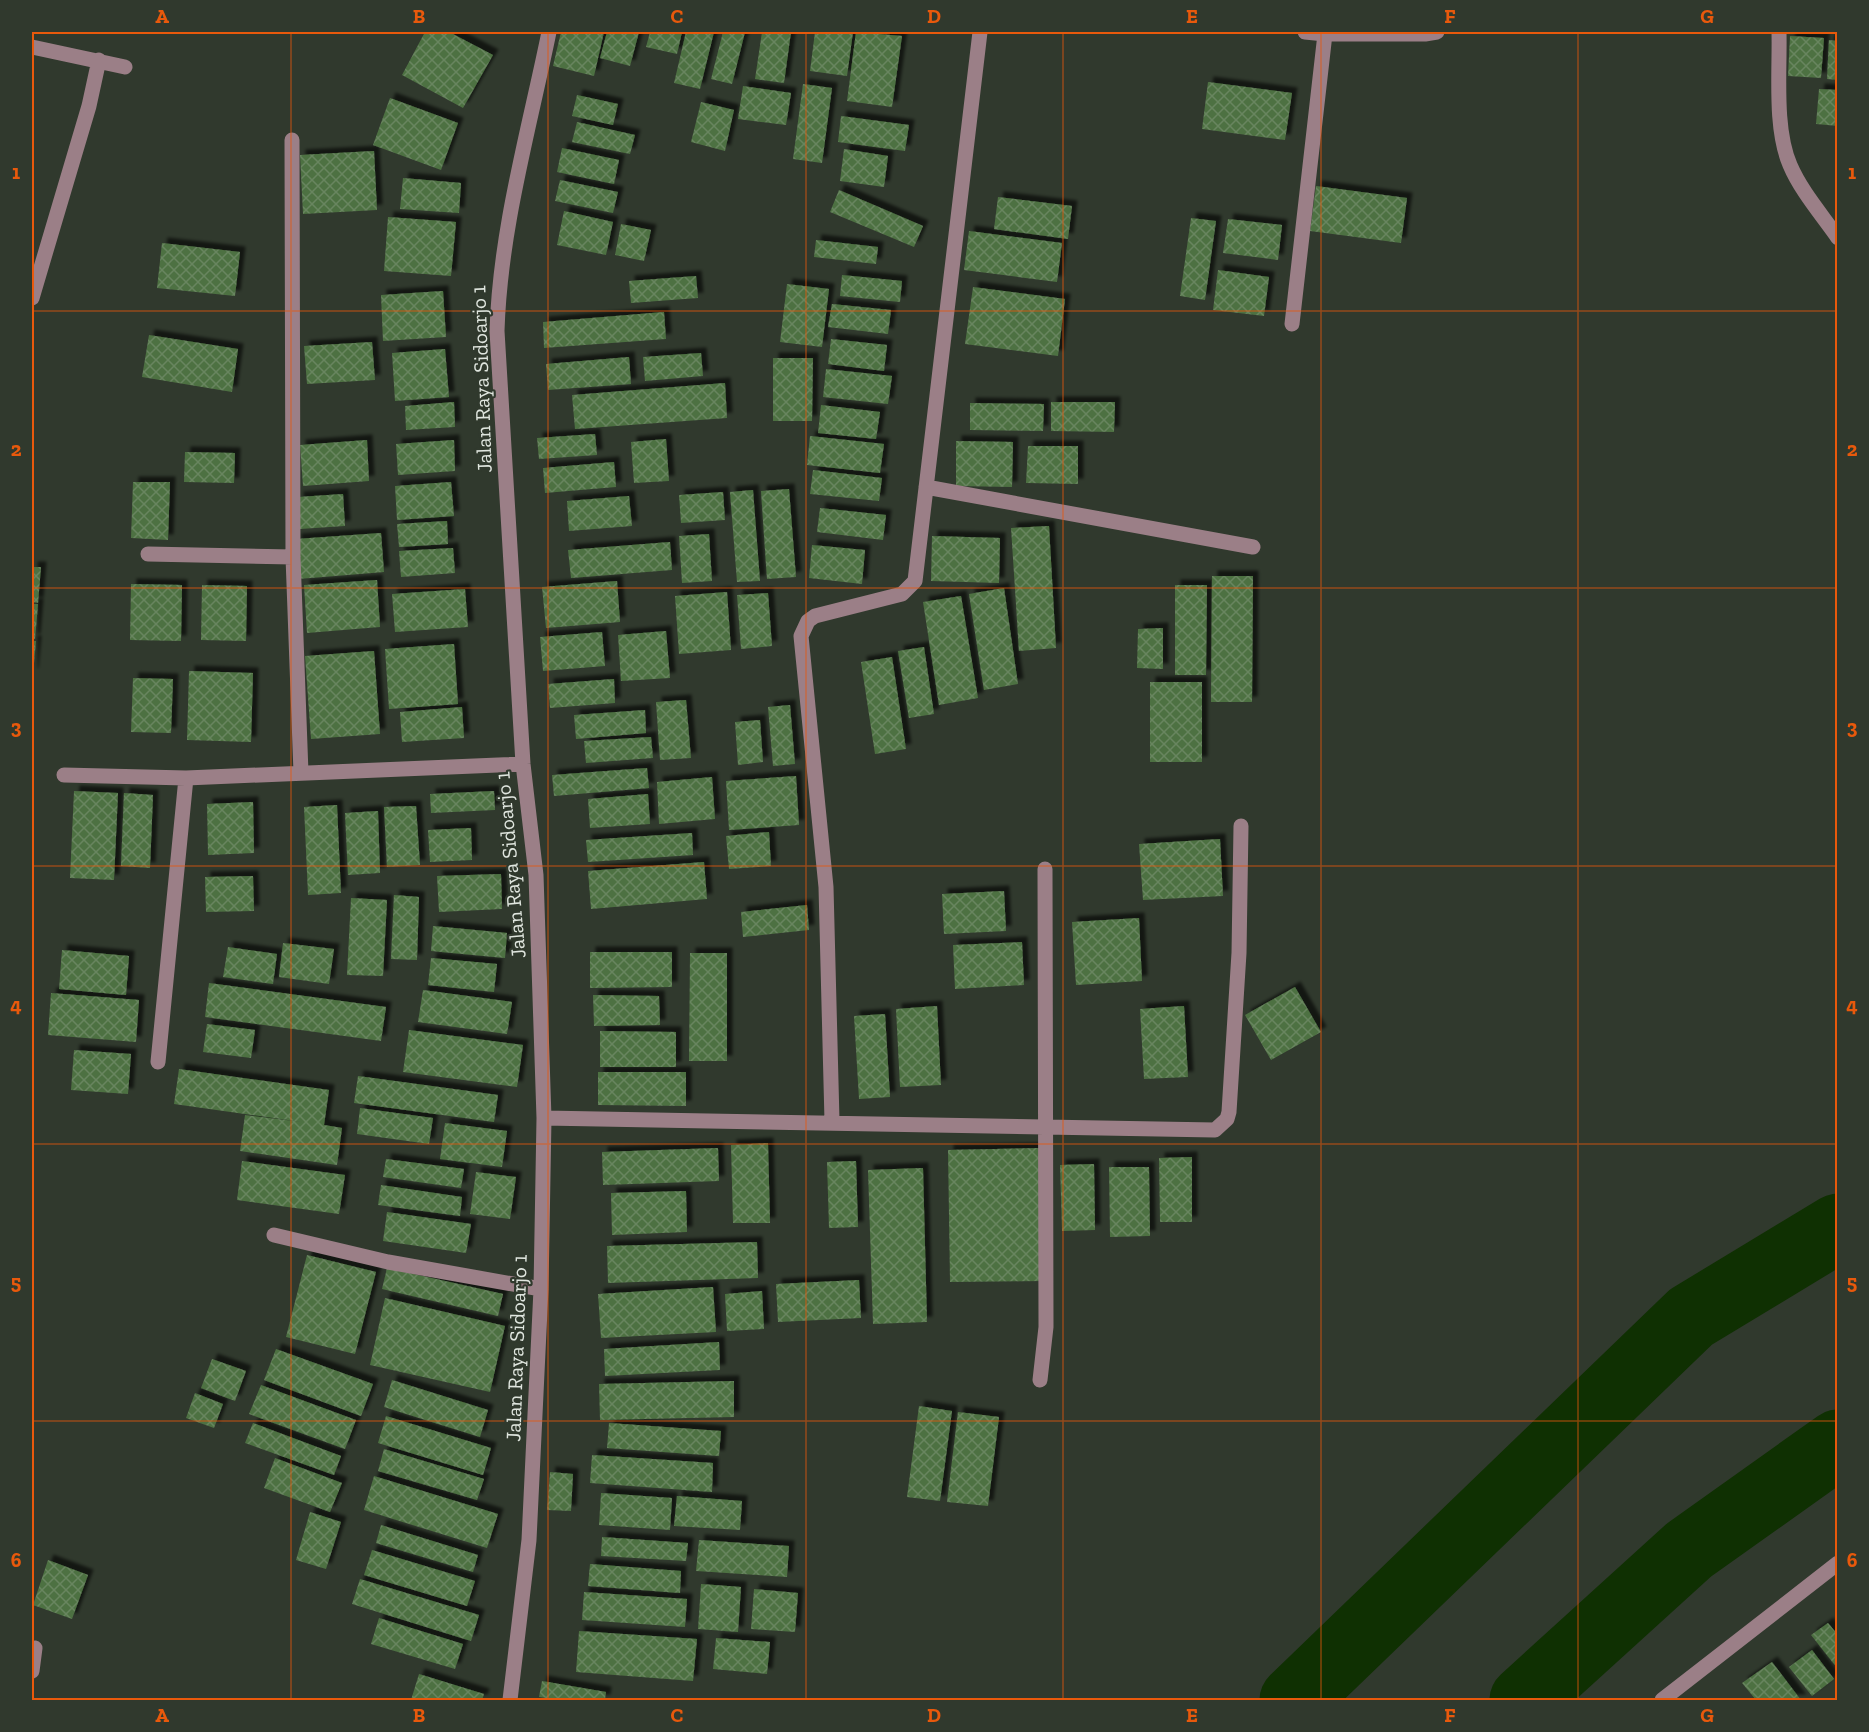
<svg xmlns="http://www.w3.org/2000/svg" width="1869" height="1732" viewBox="0 0 1869 1732" font-family="'Zilla Slab',serif">
<defs>
<pattern id="building-cross-hatch" width="8" height="8" patternUnits="userSpaceOnUse" patternTransform="scale(1.5)"><rect width="8" height="8" fill="#4e7143"/><path d="M0 0l8 8M0 8l8-8" fill="none" stroke="#67855e"/></pattern>
<filter id="shadow"><feDropShadow dx="5.5" dy="-5.5" stdDeviation="1.5" flood-color="#0009"/></filter>
</defs>
<rect width="100%" height="100%" fill="#30392d"/>
<g fill="none" stroke-linecap="round" stroke-linejoin="round">
<path stroke="#0f3002" stroke-width="69" d="M1294,1700L1691,1317L1838,1228
M1524,1700L1689,1550L1838,1444"/>
</g>
<path fill="url(#building-cross-hatch)" filter="url(#shadow)" d="M425,32H449L493,55L463,108L402,75Z
M561,32H604L594,76L553,66Z
M607,32H639L630,66L600,58Z
M650,32H682L677,54L646,47Z
M686,32H714L700,89L674,83Z
M723,32H745L732,84L711,79Z
M762,32H791L784,83L755,79Z
M815,32H853L847,76L810,71Z
M856,32L902,36L892,107L847,101Z
M1790,36L1824,38L1821,78L1788,76Z
M1829,40L1838,41V80L1827,79Z
M1208,82L1292,93L1285,140L1202,129Z
M803,84L832,88L822,163L793,159Z
M743,86L791,93L786,125L738,119Z
M1819,89L1838,90V126L1816,124Z
M577,95L618,104L613,125L572,116Z
M390,98L458,123L441,170L373,145Z
M701,102L734,110L725,151L691,142Z
M841,116L909,125L905,151L838,142Z
M577,122L635,135L630,154L572,142Z
M562,148L619,160L614,184L557,172Z
M844,149L888,156L884,187L840,181Z
M374,151L377,210L303,214L300,155Z
M403,178L461,183L459,213L400,209Z
M560,180L618,192L613,213L555,201Z
M1316,186L1407,198L1401,243L1310,231Z
M839,190L923,226L914,247L830,212Z
M998,197L1072,206L1068,239L994,229Z
M564,211L613,222L606,255L557,245Z
M388,217L456,222L451,276L384,271Z
M1191,218L1216,221L1205,300L1180,296Z
M1228,219L1282,225L1278,260L1223,253Z
M621,224L651,230L644,261L615,255Z
M969,231L1062,243L1057,282L964,270Z
M816,240L878,247L876,264L814,257Z
M162,243L240,252L235,296L157,288Z
M1218,270L1269,277L1264,316L1213,310Z
M842,275L902,281L900,302L840,296Z
M696,276L698,298L631,303L629,281Z
M787,284L829,289L822,347L780,342Z
M973,287L1065,299L1058,356L965,344Z
M443,291L446,337L383,341L381,295Z
M832,304L891,310L888,334L828,327Z
M664,312L666,339L544,348L543,322Z
M149,335L238,349L232,392L142,377Z
M831,339L887,345L884,371L828,364Z
M372,342L375,380L307,384L304,346Z
M445,349L449,397L395,401L392,353Z
M701,353L703,376L645,381L643,357Z
M629,357L631,384L548,390L546,364Z
M773,358H813L812,421H773Z
M826,369L892,376L888,404L823,397Z
M725,383L727,418L575,429L572,395Z
M454,402L455,427L406,430L405,406Z
M1051,402H1115L1114,432L1051,431Z
M970,403L1044,404L1043,431L970,430Z
M821,405L880,412L876,439L818,433Z
M595,434L597,455L539,459L537,438Z
M810,436L884,444L880,473L807,465Z
M666,439L669,481L634,483L631,442Z
M367,440L369,481L303,486L300,445Z
M454,440L455,471L398,475L396,444Z
M956,441L1013,442L1012,487L956,486Z
M1028,446H1078V484L1026,483Z
M185,452L235,453L234,483L184,482Z
M614,462L616,487L545,493L543,468Z
M813,470L882,478L879,501L810,494Z
M133,482H170L168,540L131,538Z
M451,482L454,516L397,520L395,486Z
M789,489L796,577L767,579L761,491Z
M753,490L760,581L737,582L730,492Z
M723,492L725,520L681,523L679,495Z
M343,494L345,526L300,529L298,497Z
M629,496L632,526L569,531L567,501Z
M820,508L886,515L883,540L817,532Z
M447,521L448,544L399,547L397,524Z
M1049,526L1056,648L1019,651L1011,528Z
M381,533L384,572L298,579L296,539Z
M709,534L712,581L682,583L679,536Z
M932,536L1000,538L999,583L931,581Z
M670,542L672,570L571,578L568,550Z
M812,545L865,550L862,584L809,578Z
M453,548L455,573L401,577L399,551Z
M32,567H41L38,603L32,602Z
M1212,576H1253L1252,702H1211Z
M377,580L380,627L307,633L304,585Z
M617,581L620,622L546,628L542,587Z
M131,584L182,585L181,641L130,640Z
M202,585L247,586L246,641L201,640Z
M1175,585H1207L1206,675H1175Z
M1004,588L1018,684L984,690L969,594Z
M465,589L468,627L395,632L392,594Z
M727,592L731,650L679,654L675,596Z
M768,593L772,646L741,649L737,595Z
M961,596L978,698L939,705L923,602Z
M32,604H38L35,639H32Z
M1163,628V669L1137,668L1138,629Z
M666,631L670,678L621,681L618,635Z
M602,632L605,666L543,671L540,637Z
M32,641H36L33,674L32,673Z
M454,644L458,704L389,709L385,649Z
M924,647L934,714L909,718L898,651Z
M374,651L380,734L311,739L305,656Z
M892,657L906,749L875,754L861,662Z
M189,671L253,673L251,742L187,740Z
M133,678L173,679L171,733L131,732Z
M614,679L615,703L550,708L548,684Z
M1150,682H1202V762H1150Z
M686,700L691,758L660,760L656,702Z
M790,705L795,764L773,766L768,707Z
M462,707L464,738L402,742L400,712Z
M645,710L646,733L576,739L574,715Z
M760,720L763,762L738,765L735,722Z
M651,737L653,758L586,763L584,741Z
M647,768L649,788L554,796L552,775Z
M796,776L799,825L729,830L726,781Z
M712,777L715,819L659,824L657,782Z
M74,791L118,793L114,880L70,878Z
M494,791L495,810L431,813L430,794Z
M124,793L153,795L150,868L121,866Z
M648,794L650,824L590,828L588,799Z
M253,802L254,853L208,855L207,804Z
M337,805L341,893L308,895L304,807Z
M416,806L420,865L387,867L384,807Z
M378,811L380,873L348,875L345,813Z
M471,828L472,860L430,862L428,830Z
M769,832L771,866L729,869L726,836Z
M692,833L693,855L588,862L586,840Z
M1220,839L1223,896L1143,900L1139,844Z
M704,862L707,899L591,909L588,871Z
M501,874L502,909L439,912L437,876Z
M253,876L254,911L206,912L205,877Z
M1004,891L1006,931L944,934L942,894Z
M394,895L419,897L417,960L391,959Z
M351,898L387,900L383,976L347,975Z
M807,905L809,930L743,937L741,912Z
M1139,918L1142,981L1076,985L1072,922Z
M433,926L507,933L505,958L431,951Z
M1022,942L1024,985L955,989L953,945Z
M283,943L334,949L329,984L279,977Z
M228,947L277,954L273,984L223,977Z
M62,950L129,956L126,995L59,989Z
M590,952H672V987L590,988Z
M690,953H727V1061H689Z
M431,958L497,964L494,992L428,985Z
M209,983L386,1007L381,1041L205,1017Z
M1295,987L1321,1032L1271,1060L1245,1015Z
M423,990L512,1002L507,1034L418,1022Z
M51,993L139,1000L136,1042L48,1035Z
M593,995L659,996L660,1025L594,1026Z
M937,1006L941,1085L900,1087L896,1009Z
M1184,1006L1188,1077L1144,1079L1140,1009Z
M885,1014L890,1097L859,1099L854,1016Z
M207,1024L255,1030L251,1058L203,1052Z
M409,1030L523,1045L517,1087L403,1072Z
M600,1031L676,1032V1067H600Z
M74,1050L131,1054L128,1094L71,1090Z
M179,1069L329,1090L324,1125L342,1128L337,1165L240,1151L245,1115L302,1122L174,1104Z
M598,1072H686V1106L598,1105Z
M358,1076L498,1095L494,1122L354,1103Z
M360,1108L433,1118L429,1144L357,1134Z
M445,1123L507,1131L502,1167L440,1159Z
M768,1143L770,1223H733L731,1145Z
M718,1148L719,1181L603,1185L602,1152Z
M1040,1148L1042,1281L950,1282L948,1150Z
M1192,1157V1222H1160L1159,1158Z
M386,1159L464,1169L461,1188L383,1177Z
M242,1161L345,1175L339,1214L237,1200Z
M856,1161L858,1227L829,1228L827,1162Z
M1094,1164L1095,1230L1062,1231L1060,1165Z
M1109,1167H1149L1150,1236L1110,1237Z
M923,1168L927,1322L873,1324L868,1170Z
M476,1172L516,1177L510,1219L470,1214Z
M381,1185L462,1197L460,1216L378,1205Z
M686,1191L687,1232L612,1235L611,1193Z
M387,1212L471,1224L466,1253L383,1241Z
M757,1242L758,1278L608,1283L607,1246Z
M307,1255L376,1272L355,1354L286,1337Z
M387,1268L503,1294L498,1316L382,1289Z
M859,1280L861,1318L778,1322L776,1284Z
M713,1287L716,1332L601,1338L598,1294Z
M762,1291L764,1329L727,1331L725,1294Z
M385,1298L505,1326L490,1392L370,1365Z
M719,1342L720,1370L605,1376L604,1349Z
M276,1349L373,1384L361,1416L264,1380Z
M212,1359L246,1371L235,1401L201,1388Z
M392,1380L488,1410L480,1437L384,1407Z
M734,1381V1417L600,1420L599,1384Z
M261,1385L356,1420L345,1449L249,1414Z
M195,1393L223,1404L214,1428L186,1418Z
M919,1406L952,1411L940,1501L907,1497Z
M958,1412L999,1417L988,1506L947,1502Z
M386,1416L491,1448L483,1475L378,1443Z
M253,1423L341,1456L334,1475L245,1443Z
M609,1423L721,1431L719,1456L607,1448Z
M384,1449L484,1479L477,1500L378,1471Z
M592,1455L713,1463L712,1492L590,1483Z
M275,1458L342,1483L330,1512L264,1488Z
M550,1472L573,1474L571,1511L547,1510Z
M374,1476L498,1514L487,1548L364,1510Z
M601,1493L672,1498L670,1530L599,1525Z
M677,1496L742,1501L740,1530L674,1526Z
M310,1512L341,1522L326,1569L296,1560Z
M381,1525L478,1555L473,1572L376,1543Z
M602,1537L688,1543L686,1561L601,1556Z
M699,1540L789,1546L787,1577L696,1571Z
M372,1550L475,1581L467,1606L364,1575Z
M48,1560L88,1575L72,1619L33,1605Z
M590,1564L681,1571L680,1593L588,1586Z
M360,1579L479,1615L471,1641L352,1604Z
M701,1584L741,1587L738,1632L698,1629Z
M754,1589L798,1593L795,1632L751,1629Z
M584,1592L687,1599L685,1627L582,1620Z
M379,1618L463,1644L455,1669L371,1644Z
M1828,1623L1838,1635V1669L1811,1635Z
M579,1631L697,1639L693,1681L576,1672Z
M716,1638L770,1642L767,1674L713,1669Z
M1812,1650L1834,1679L1812,1696L1789,1667Z
M1772,1662L1801,1700H1756L1742,1683Z
M419,1674L484,1694L482,1700H411Z
M542,1681L606,1692L605,1700H560L539,1697Z"/>
<g fill="none" stroke-linecap="round" stroke-linejoin="round">
<path stroke="#9b7f87" stroke-width="15" d="M1305,32L1325,34H1425L1437,32
M1779,32C1780,71 1774,128 1790,165C1801,191 1822,215 1838,238
M32,47L125,67
M292,140L293,557L301,773
M32,298L89,106L99,60
M1292,324L1325,34
M926,487L1253,547
M148,554L293,557
M64,775L186,778L523,764
M158,1062L186,778
M544,1118L1215,1130L1227,1119L1229,1112L1239,953L1241,826
M832,1121L826,887L801,636L808,621L815,616L902,594L915,581L980,32
M274,1235L388,1262L541,1289
M1040,1380L1046,1327L1045,869
M32,1671L35,1648
M510,1700L529,1540L541,1289L544,1118L536,875L523,764L497,331C500,230 529,130 549,32
M1662,1700L1838,1563"/>
</g>
<path fill="none" stroke="#e8590c" stroke-width="1.5" stroke-opacity="0.55" d="M291,32V1700M548,32V1700M806,32V1700M1063,32V1700M1321,32V1700M1578,32V1700M32,311H1838M32,588H1838M32,866H1838M32,1144H1838M32,1421H1838"/>
<g text-anchor="middle" dominant-baseline="central" stroke-width="4.5" stroke-linejoin="round" paint-order="stroke">
<g font-size="21" fill="#e0e6df" stroke="#30392d">
<text transform="translate(481 379) rotate(-92)">Jalan Raya Sidoarjo 1</text>
<text transform="translate(510 865) rotate(-95)">Jalan Raya Sidoarjo 1</text>
<text transform="translate(516 1348) rotate(-88)">Jalan Raya Sidoarjo 1</text>
</g>
</g>
<rect width="1869" height="1732" fill="none" stroke="#30392d" stroke-width="66"/>
<rect x="33" y="33" width="1803" height="1666" fill="none" stroke="#e8590c" stroke-width="2"/>
<g font-size="20" text-anchor="middle" font-weight="bold" fill="#e8590c">
<text x="162" y="23">A</text>
<text x="419" y="23">B</text>
<text x="677" y="23">C</text>
<text x="934" y="23">D</text>
<text x="1192" y="23">E</text>
<text x="1450" y="23">F</text>
<text x="1707" y="23">G</text>
<text x="16" y="179">1</text>
<text x="1852" y="179">1</text>
<text x="16" y="456">2</text>
<text x="1852" y="456">2</text>
<text x="16" y="734">3</text>
<text x="1852" y="734">3</text>
<text x="16" y="1012">4</text>
<text x="1852" y="1012">4</text>
<text x="16" y="1289">5</text>
<text x="1852" y="1289">5</text>
<text x="16" y="1567">6</text>
<text x="1852" y="1567">6</text>
<text x="162" y="1722">A</text>
<text x="419" y="1722">B</text>
<text x="677" y="1722">C</text>
<text x="934" y="1722">D</text>
<text x="1192" y="1722">E</text>
<text x="1450" y="1722">F</text>
<text x="1707" y="1722">G</text>
</g>
</svg>
